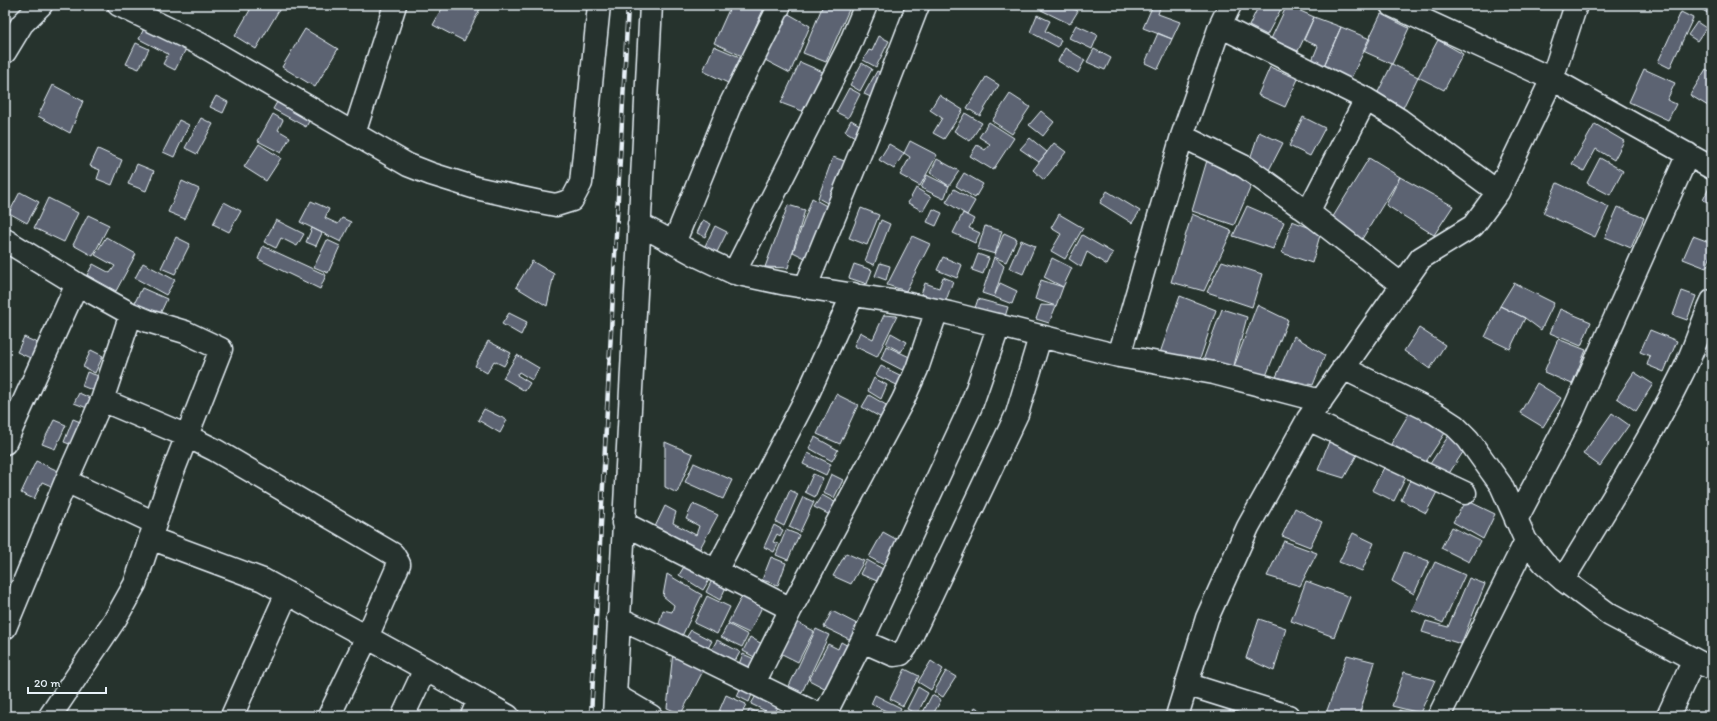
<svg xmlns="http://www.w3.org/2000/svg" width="1717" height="721" viewBox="0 0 1717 721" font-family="Itim,sans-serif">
<rect width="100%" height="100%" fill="#26332d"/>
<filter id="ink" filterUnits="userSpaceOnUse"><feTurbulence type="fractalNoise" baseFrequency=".025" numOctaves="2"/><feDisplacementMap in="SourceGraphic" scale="8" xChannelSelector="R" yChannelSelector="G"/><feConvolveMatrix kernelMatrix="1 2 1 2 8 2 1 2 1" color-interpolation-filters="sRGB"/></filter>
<g filter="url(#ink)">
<path fill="#5c6472" stroke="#e8f1f8" d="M243,5H282L256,49L235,36L250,10Z
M444,5H482L464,41L433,25Z
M731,5H758L764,8L742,56L714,43Z
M823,5H851L826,62L803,53Z
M1043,5H1065L1078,11L1070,24L1041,10Z
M1153,5H1161L1158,14L1180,22L1172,39L1143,28Z
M1259,5H1283L1267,35L1249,26Z
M1287,5L1314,17L1298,51L1271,39Z
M1695,5H1712V16Z
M1681,12L1693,18L1670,68L1658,62Z
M787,13L810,26L790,73L765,60Z
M1381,14L1409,28L1392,64L1363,51Z
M1037,15L1050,21L1045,31L1061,40L1058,47L1030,32Z
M1314,17L1341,27L1323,68L1311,63L1318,46L1304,40Z
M1697,22L1706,28L1697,41L1688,35Z
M1076,25L1098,35L1092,49L1069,38Z
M145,26L187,47L175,70L163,64L168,54L139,39Z
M1341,27L1370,39L1349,82L1323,68Z
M305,29L338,49L315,87L282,67Z
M1158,33L1172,39L1158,69L1145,63Z
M879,36L889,41L876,67L863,60L869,50L872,51Z
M1438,40L1463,54L1444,90L1418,77Z
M136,43L149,49L139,69L126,64Z
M714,46L742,58L730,84L703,71Z
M1065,48L1085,60L1078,73L1058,61Z
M1094,49L1111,58L1105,70L1087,62Z
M800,62L823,72L805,112L781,103Z
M862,63L872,69L860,91L850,85Z
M1392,64L1418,77L1402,110L1376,96Z
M1270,67L1298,79L1285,107L1258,95Z
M1644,69L1675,83L1667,100L1676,104L1668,120L1629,102Z
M1706,69L1712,73V99L1708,106L1690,95Z
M877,71L887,76L875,99L864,94Z
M986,77L999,85L980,116L967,108Z
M53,85L83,101L70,133L38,116Z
M849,88L860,94L848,118L836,112Z
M1010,94L1030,107L1012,134L992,121Z
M939,95L963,110L944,139L933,133L942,118L930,110Z
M216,96L228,102L223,113L210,107Z
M280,97L312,115L306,127L273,109Z
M1041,111L1054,122L1043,136L1029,125Z
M965,113L982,123L970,141L954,131Z
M273,114L283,120L278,130L290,137L281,153L258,141Z
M1303,117L1325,128L1310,156L1289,146Z
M201,118L213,124L197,154L185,148Z
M179,120L189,125L174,157L163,152Z
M851,120L867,129L860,140L845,131Z
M989,122L1014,138L993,170L970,156L977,145L985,150L990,144L979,137Z
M1595,124L1624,141L1614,160L1596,149L1584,171L1572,164Z
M1259,132L1283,143L1269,170L1250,159Z
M1030,138L1047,152L1039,162L1020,149Z
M910,141L937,155L920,186L900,175L910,157L904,153Z
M1054,143L1066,152L1044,180L1033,170Z
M259,144L281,158L266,181L244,167Z
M889,144L904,153L894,169L879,160Z
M98,149L122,160L112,185L97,179L100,170L90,166Z
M833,157L853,164L836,208L818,198Z
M1208,157L1254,179L1234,225L1192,211Z
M1369,158L1400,177L1362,239L1331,220Z
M1600,158L1623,171L1610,195L1587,183Z
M937,159L959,171L949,186L930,173Z
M137,164L154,171L146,191L128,184Z
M964,173L983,184L975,198L956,186Z
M927,175L949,186L944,199L921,188Z
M1400,177L1453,206L1434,235L1386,205Z
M182,181L199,189L185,219L168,212Z
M1557,183L1609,207L1595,237L1543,213Z
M916,188L931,197L923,211L908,203Z
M1709,188L1712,189V204L1703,200Z
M954,189L975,201L967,215L946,202Z
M1107,191L1140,211L1132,223L1100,203Z
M20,192L39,202L27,223L9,213Z
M48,198L78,213L64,242L34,228Z
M812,198L834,210L813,262L793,252Z
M311,201L329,209L325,218L338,224L342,218L351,222L341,242L300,222Z
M224,202L241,211L229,232L213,224Z
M788,205L805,210L788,268L765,267Z
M1247,206L1284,222L1273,249L1233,236Z
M1618,207L1644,218L1631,248L1605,237Z
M861,208L879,215L867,245L849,238Z
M933,209L942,213L936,226L927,222Z
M963,213L974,219L969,228L980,233L975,243L953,233Z
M1059,214L1083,228L1065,259L1051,251L1061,234L1051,228Z
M1192,214L1232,231L1204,291L1171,282Z
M88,215L109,225L93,256L73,245Z
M276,220L304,234L297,246L281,238L276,248L264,242Z
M703,220L711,224L705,237L697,233Z
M881,220L890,224L874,265L865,261Z
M1292,221L1321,232L1312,263L1282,253Z
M715,226L727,232L716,254L703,250Z
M985,226L1002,231L995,254L978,249Z
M312,228L322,233L316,246L306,242Z
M1004,233L1017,239L1006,262L994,257Z
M1082,235L1113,253L1107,265L1087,252L1081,267L1069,259Z
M912,236L930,244L906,291L887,285Z
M1693,236L1712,243V253L1706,268L1683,259Z
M106,237L136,254L116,291L87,275L93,264L110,273L115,266L95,255Z
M176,237L190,244L175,274L161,268Z
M327,240L340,246L328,273L314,267Z
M1021,240L1035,246L1023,274L1009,268Z
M263,246L326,275L320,289L258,259Z
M978,254L989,258L983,274L972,270Z
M943,257L962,265L957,278L937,270Z
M994,257L1004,266L994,297L982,293Z
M1052,258L1072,268L1063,287L1044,277Z
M532,261L554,274L547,306L516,287Z
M1222,261L1262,274L1252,307L1207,292Z
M143,263L175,280L166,295L135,278Z
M880,263L890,266L886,280L875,276Z
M854,264L872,270L867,284L849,278Z
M943,277L953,281L945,303L921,294L925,283L939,288Z
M1041,280L1063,287L1056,306L1035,299Z
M1000,283L1017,291L1012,304L994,297Z
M1514,283L1554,303L1541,330L1525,318L1500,306Z
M142,288L167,299L159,316L134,304Z
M1682,291L1696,296L1687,320L1673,315Z
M1180,296L1216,310L1200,359L1160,353Z
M978,299L1008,307L1004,320L974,311Z
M1041,305L1056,306L1049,323L1036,319Z
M1257,305L1288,320L1266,376L1233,369Z
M1500,306L1525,318L1510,349L1485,337Z
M1222,309L1247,317L1233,369L1202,363Z
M1560,309L1591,322L1581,346L1550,333Z
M509,313L527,322L521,335L502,324Z
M884,315L897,316L877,357L854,346L860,332L873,339Z
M1419,328L1445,345L1430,369L1404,351Z
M1650,330L1677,341L1664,372L1647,365L1650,356L1640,352Z
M891,333L907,342L901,352L886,344Z
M1294,336L1325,355L1313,385L1276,377Z
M24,337L44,346L37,361L17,352Z
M1558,339L1586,350L1572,384L1544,372Z
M488,341L511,353L504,366L494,361L487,373L475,366Z
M886,346L916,360L910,374L881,359Z
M91,350L103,356L95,373L83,367Z
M517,355L539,368L532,380L519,372L517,375L530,383L525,391L503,378Z
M881,366L906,378L901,387L876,375Z
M87,372L116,382L110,397L82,386Z
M1634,372L1653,384L1636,411L1617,398Z
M874,378L887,385L881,399L868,391Z
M1537,383L1561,398L1543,427L1520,413Z
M79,393L108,406L103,414L74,403Z
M836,394L858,405L840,444L817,434Z
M869,395L893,409L887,421L862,407Z
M484,409L507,420L500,433L478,420Z
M1411,410L1449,427L1425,463L1391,444Z
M1612,413L1629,425L1600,466L1583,454Z
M73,419L98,429L88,451L64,442Z
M54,420L66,425L55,449L42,444Z
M1451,432L1467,446L1448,475L1430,464Z
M815,437L838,450L832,461L809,448Z
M1330,439L1358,453L1344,478L1318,470Z
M665,442L693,454L677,493L665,487Z
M808,453L831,464L826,475L803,464Z
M36,461L63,473L56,488L42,482L34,499L21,493Z
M694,463L732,480L723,499L685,482Z
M1386,464L1407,475L1394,501L1372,490Z
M813,474L823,478L815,497L805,492Z
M831,474L843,480L834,498L823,493Z
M1411,478L1438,490L1426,513L1401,500Z
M790,490L798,494L784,526L776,522Z
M822,495L842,506L836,518L814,507Z
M803,497L814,502L800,532L789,527Z
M1466,500L1495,514L1483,539L1453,522Z
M693,504L718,515L698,552L653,531L665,506L676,512L673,523L696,535L699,526L686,519Z
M1295,508L1322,522L1310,547L1282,536Z
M774,525L783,530L780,536L777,534L773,542L778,544L774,552L764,547Z
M1452,527L1480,541L1469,562L1441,548Z
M786,530L799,535L788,560L776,555Z
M883,532L903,543L889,568L869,557Z
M1353,533L1374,543L1362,571L1339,562Z
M1284,541L1317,553L1300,586L1267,576Z
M1404,552L1429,561L1414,594L1392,581Z
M846,553L864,561L851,584L833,576Z
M771,557L786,563L778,585L762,580Z
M867,560L890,573L880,596L872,593L877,581L860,574Z
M1435,562L1465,575L1443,623L1412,610Z
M685,565L709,580L703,590L679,575Z
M667,574L702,595L681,638L658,626L663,610L672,612L674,605L663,596Z
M1469,578L1485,584L1461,644L1422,632L1426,621L1448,627Z
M712,580L726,587L720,600L706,592Z
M1306,581L1350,597L1334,637L1291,621Z
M744,592L764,603L749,633L728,623Z
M707,596L730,607L717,634L694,623Z
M832,611L859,625L851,640L824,627Z
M791,619L814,631L798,662L776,651Z
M1259,619L1286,628L1274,671L1246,658Z
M728,624L748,635L742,647L721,637Z
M816,629L829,635L802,692L789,686Z
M691,630L712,641L707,650L686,638Z
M750,637L767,647L760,660L743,651Z
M717,640L740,652L734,663L711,651Z
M841,642L854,649L832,692L809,680L828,644L838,649Z
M673,652L704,669L681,714L667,708Z
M743,654L761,662L756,672L739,664Z
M1347,655L1375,662L1359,716H1325Z
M931,661L943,669L931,690L918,682Z
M905,669L919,676L903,706L890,699Z
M946,671L956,677L943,697L934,692Z
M1404,672L1435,680L1420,713L1392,706Z
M741,687L753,692L749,702L737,696Z
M918,687L928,693L917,714L907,709Z
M757,694L779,705L774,715L751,704Z
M726,695L746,704L741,716H717Z
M875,695L901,708L897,716L871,704Z
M932,695L941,700L932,716H921Z
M975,707L986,713L985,716H971Z
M750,709L765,716H746Z
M783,709L796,716H780Z
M1399,710L1412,716H1396Z"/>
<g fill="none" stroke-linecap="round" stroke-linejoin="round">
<defs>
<path id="minor" d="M119,5L200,44L408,165L431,174L476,188L540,202L556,205L572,200L581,183L599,5
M1391,5L1552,79L1712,168
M1220,26L1366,99L1400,120L1498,192
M5,52L22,24L41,5
M354,134L395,5
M1182,136L1245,167L1308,212L1402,285
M1308,212L1366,99
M639,224L698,256L734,273L786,284L904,303L949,313L1119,356L1214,373L1321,401
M5,240L77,284L131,314L148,321L185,332L221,349L170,479L135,584L116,618L50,716
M674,243L730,105L780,5
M734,273L849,46L866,5
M806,286L875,117L918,5
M1119,356L1182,136L1220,26L1230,5
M1343,368L1435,413L1455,426L1468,439L1501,485L1526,541L1544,563L1563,580L1610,615L1712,669
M102,400L187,436L215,450L393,554L399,564L367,637L329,716
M1308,419L1465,493
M5,443L77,284
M66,481L155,523
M1516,520L1573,412L1688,154
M623,523L791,609
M150,538L263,580L425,669L508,716
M716,571L807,396L853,294
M1563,580C1604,512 1647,445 1682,374C1694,351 1701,325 1712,301
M618,618L668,641L821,716
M5,628L66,481L102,400L131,314
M862,641L894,655L901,654L907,646L1017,414L1040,337
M754,683L791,609L903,400L917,369L937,310
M1186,684L1288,716
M615,695L651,716
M232,716L287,593
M403,716L425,669
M472,716L479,699
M614,716L651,5
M824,716L862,641L971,406L999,325
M1177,716L1207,618L1248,527L1308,419L1421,258L1473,226L1498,192L1552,79L1576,5
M1439,716L1526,541
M1668,716L1694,660"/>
</defs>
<use href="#minor" stroke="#e8f1f8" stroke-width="25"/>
<use href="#minor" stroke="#26332d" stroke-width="22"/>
<defs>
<path id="rail" d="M591,716L628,5"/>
</defs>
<use href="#rail" stroke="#e8f1f8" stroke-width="4.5"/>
<use href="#rail" stroke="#26332d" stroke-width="3" stroke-dasharray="9" stroke-linecap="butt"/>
</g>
</g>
<rect width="1717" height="721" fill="none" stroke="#26332d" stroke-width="20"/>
<rect x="10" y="10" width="1697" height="701" fill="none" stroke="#e8f1f8" stroke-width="1.5" filter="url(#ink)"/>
<path d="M28 687v6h78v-6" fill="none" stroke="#e8f1f8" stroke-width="2"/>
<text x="34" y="687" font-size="12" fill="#e8f1f8" stroke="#26332d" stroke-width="3" paint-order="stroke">20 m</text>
</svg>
